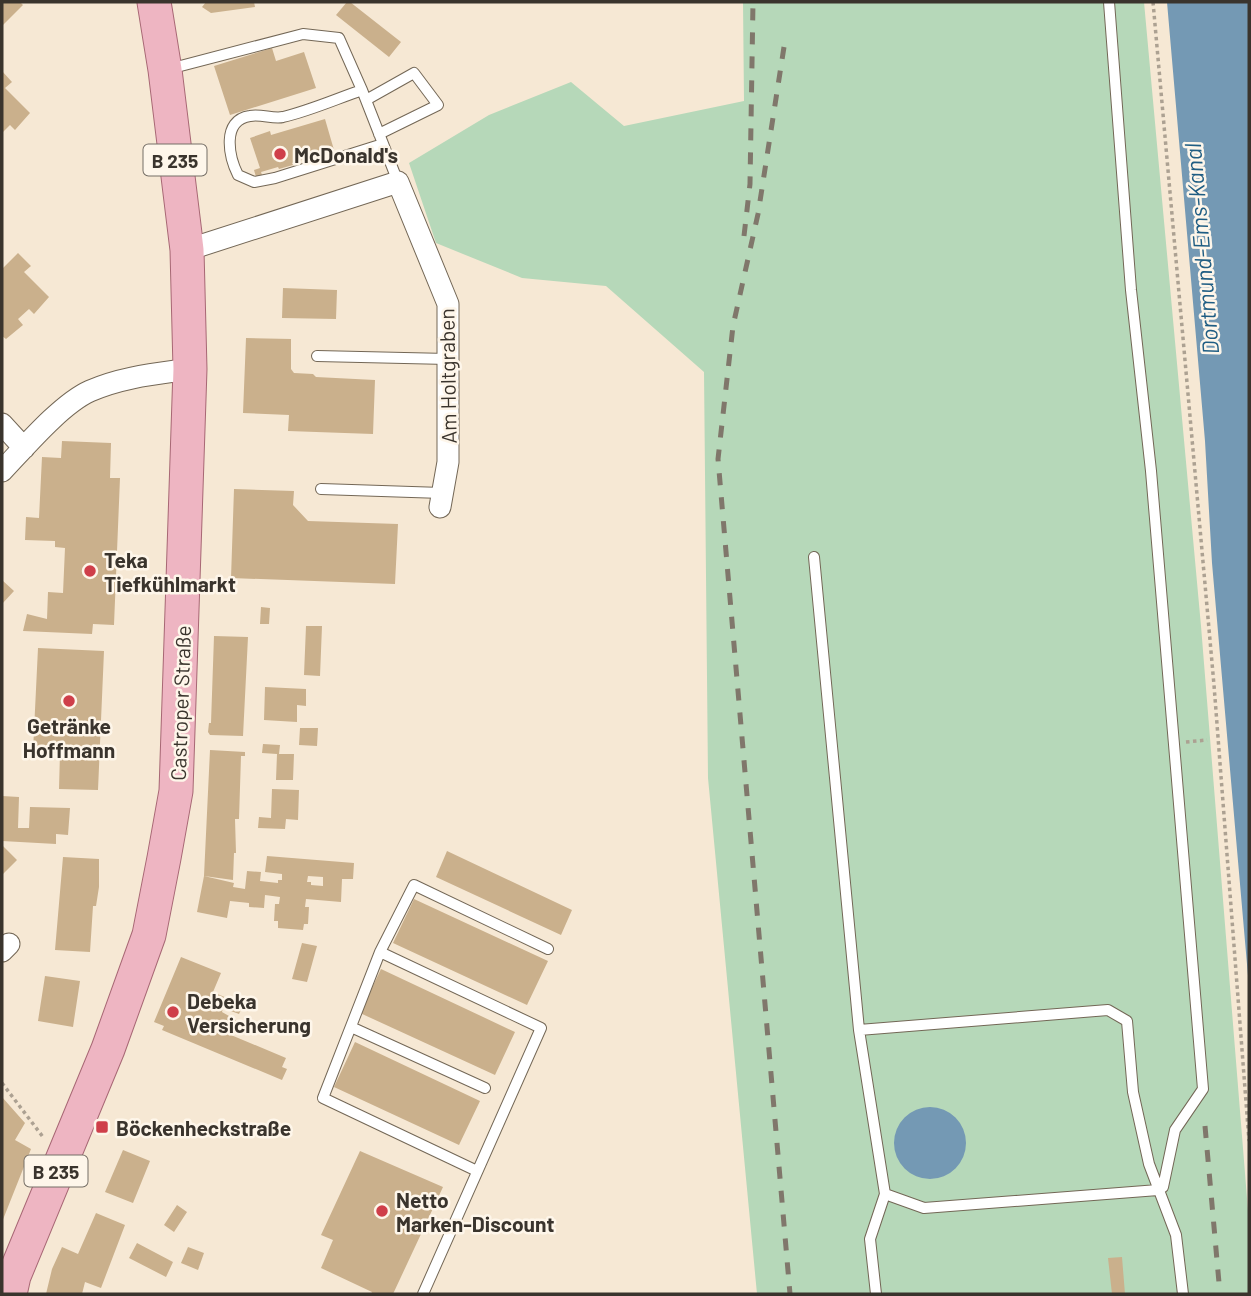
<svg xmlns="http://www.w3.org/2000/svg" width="1251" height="1296" viewBox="0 0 1251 1296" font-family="Barlow,sans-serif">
<rect width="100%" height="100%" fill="#f6e8d4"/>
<path fill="#b6d8b9" d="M743,2H1144L1201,626L1249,1223V1294H757L708,778L704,372L606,286L522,278L436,243L409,163L489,115L571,82L624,126L744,101Z"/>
<path fill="#7499b4" d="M1167,2H1249V987L1212,563L1205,441Z
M894 1143a36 36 0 1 1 72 0a36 36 0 1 1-72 0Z"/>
<path fill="#cab08c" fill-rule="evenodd" d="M2,2H20L23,5L2,26Z
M206,2H254L255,7L211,13L202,7Z
M347,2H350L401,42L389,57L336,15Z
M272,48L276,61L304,52L316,88L230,115L214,66Z
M2,71L12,82L5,88L30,113L15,130L10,125L2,133Z
M325,119L334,150L292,163L293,165L279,169L278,167L261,172L262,175L256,177L254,170L260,168L250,138L270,131L271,135Z
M18,253L31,266L24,272L49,297L34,314L29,309L18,319L23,325L6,339L2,336V269Z
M283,288L337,290L336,319L282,318Z
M246,338L291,339V369L294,373L313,374L316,377L375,380L373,434L288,431L289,415L243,413Z
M62,441L111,443L110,478H120L114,625L93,624L92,634L23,631L27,614L47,619L48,592L63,593L65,548L55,547V541L25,540L26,517L39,518L42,457L61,458Z
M234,489L294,491L293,505L308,521L398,524L395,584L231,578Z
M2,580L14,591L2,604Z
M261,607L270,608L269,624H260Z
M306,626H322L320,676L304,675Z
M214,636L248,637L243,736L210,735L208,732L209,723H211Z
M38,648L104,651L98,790L59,789L60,753L33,751Z
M265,687L306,689V706L297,705V722L264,720Z
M300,728H318L317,746L299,745Z
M263,744L280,745L279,754H294L293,780H276L277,754L262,753Z
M210,750L245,752V756H241L239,819H235L236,853H234L233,880L204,876Z
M272,789L299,790L298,820L286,819L285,829L258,828L259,817L271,818Z
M2,796L19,797L18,828H29L30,807L70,808L68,835L56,834V844L2,841Z
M2,845L17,860L2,875Z
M447,851L572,910L561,935L436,877Z
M267,856L354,863L353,879H342L341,902L306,899L305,907H309L308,924H304L303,930L278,928V921H274L275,904H279L280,897L265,895L264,908L249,907V903L230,901L227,918L197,912L204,876L234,883L233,887L245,889L247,871L261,872L260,881L278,883V880H282V874L265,872ZM308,876L323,877V886L311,885V882H307Z
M63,857L99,859V887L96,906H93L90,952L55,950Z
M414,899L548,961L527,1005L393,943Z
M302,943L317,946L307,982L292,979Z
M181,957L221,973L213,992L243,1005L239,1014L223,1008L222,1012L236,1020L231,1035L286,1058L282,1067L287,1069L282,1080L162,1030L164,1026L154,1022Z
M381,969L515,1032L495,1075L360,1013Z
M45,976L80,981L73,1027L38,1021Z
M355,1042L480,1101L459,1145L334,1087Z
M2,1097L25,1123L15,1140L31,1149L2,1222Z
M123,1150L150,1161L133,1203L105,1192Z
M360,1151L443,1187L393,1294H371L372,1292L321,1268L333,1240L321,1235Z
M177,1205L187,1212L174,1232L164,1225Z
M96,1213L125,1225L101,1288L85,1282L82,1294H46L52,1269L62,1247L78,1254Z
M137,1243L173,1262L166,1277L129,1258Z
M188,1247L204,1253L198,1270L181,1263Z
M1122,1257L1125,1294H1112L1108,1258Z"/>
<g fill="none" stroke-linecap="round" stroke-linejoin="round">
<defs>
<path id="service" d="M169,69L303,34L339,38L362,90L398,182
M362,90C336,99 309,111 283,117C273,119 261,114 250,116C221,120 229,157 238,175L254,182L275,178L383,144
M366,100L414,73L438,105L379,134
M317,356L448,359
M321,489L442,493
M814,557L859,1030L885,1194L924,1208L1158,1190L1163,1187L1175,1130L1203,1089L1151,471L1131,290L1109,2
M380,952L414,885L548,949
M351,1027L485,1088
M859,1030L1108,1010L1127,1021L1133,1092L1149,1164L1176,1235L1183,1294
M423,1294L541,1028L380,952L323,1098L477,1171
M876,1294L870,1239L885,1194"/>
<path id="minor" d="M187,250L398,182L448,304V462L440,507
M2,424L24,448
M2,471C24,448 61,404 90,391C122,377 155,374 190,369
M2,951L9,944"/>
<path id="primary" d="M10,1294L14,1276L108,1049L149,935L164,858L176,791L190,369L187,250L165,70L154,2"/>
</defs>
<use href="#service" stroke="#736756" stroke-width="12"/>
<use href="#minor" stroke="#736756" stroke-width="23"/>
<use href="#primary" stroke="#a76774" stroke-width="35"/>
<path stroke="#aca192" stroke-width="3.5" stroke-dasharray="3.5 3.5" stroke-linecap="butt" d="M1153,2L1214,685L1249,1141
M1186,742L1207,740
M2,1083L43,1137"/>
<use href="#service" stroke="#fff" stroke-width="10"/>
<use href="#minor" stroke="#fff" stroke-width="21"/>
<use href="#primary" stroke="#eeb5c2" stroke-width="33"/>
<path stroke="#80776b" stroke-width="5" stroke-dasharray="12 12" stroke-linecap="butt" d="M784,47L758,214L733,326L718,459L790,1294
M744,236L750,184L753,2
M1205,1126L1220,1294"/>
</g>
<g fill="#cf3f4a" stroke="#fef6ea" stroke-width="2.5">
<circle cx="280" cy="154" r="7"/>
<circle cx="90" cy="571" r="7"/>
<circle cx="69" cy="701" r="7"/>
<circle cx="173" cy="1012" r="7"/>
<rect x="95" y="1120" width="14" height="14" rx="3.5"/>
<circle cx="382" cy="1211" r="7"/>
</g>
<g text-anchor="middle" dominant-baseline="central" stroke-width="5" stroke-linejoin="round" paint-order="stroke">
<g fill="#fef6ea" stroke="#756e66" stroke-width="2">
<rect x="143.5" y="144.5" width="63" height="31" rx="5"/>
<rect x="24.5" y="1155.5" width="63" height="31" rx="5"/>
</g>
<g font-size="19" font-weight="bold" fill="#3a342d">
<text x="175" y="160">B 235</text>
<text x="56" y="1171">B 235</text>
</g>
<g font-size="21" font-weight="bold" fill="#3a342d" stroke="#fef6ea" text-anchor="start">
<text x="294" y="154">McDonald's</text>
<text x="104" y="559">Teka<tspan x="104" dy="24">Tiefkühlmarkt</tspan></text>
<text x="69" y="725" text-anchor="middle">Getränke<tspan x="69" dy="24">Hoffmann</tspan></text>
<text x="187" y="1000">Debeka<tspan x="187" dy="24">Versicherung</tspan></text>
<text x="116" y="1127">Böckenheckstraße</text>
<text x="396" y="1199">Netto<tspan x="396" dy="24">Marken-Discount</tspan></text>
</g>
<g font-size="21" fill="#3a342d" stroke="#fef6ea">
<text transform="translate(447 376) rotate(-91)">Am Holtgraben</text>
<text transform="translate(180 703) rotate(-88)">Castroper Straße</text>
</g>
<g font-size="23" font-style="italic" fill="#1f5d83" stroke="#fef6ea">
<text transform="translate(1201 249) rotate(-95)">Dortmund-Ems-Kanal</text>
</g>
</g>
<rect width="1251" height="1296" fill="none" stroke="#3a342d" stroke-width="7"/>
</svg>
